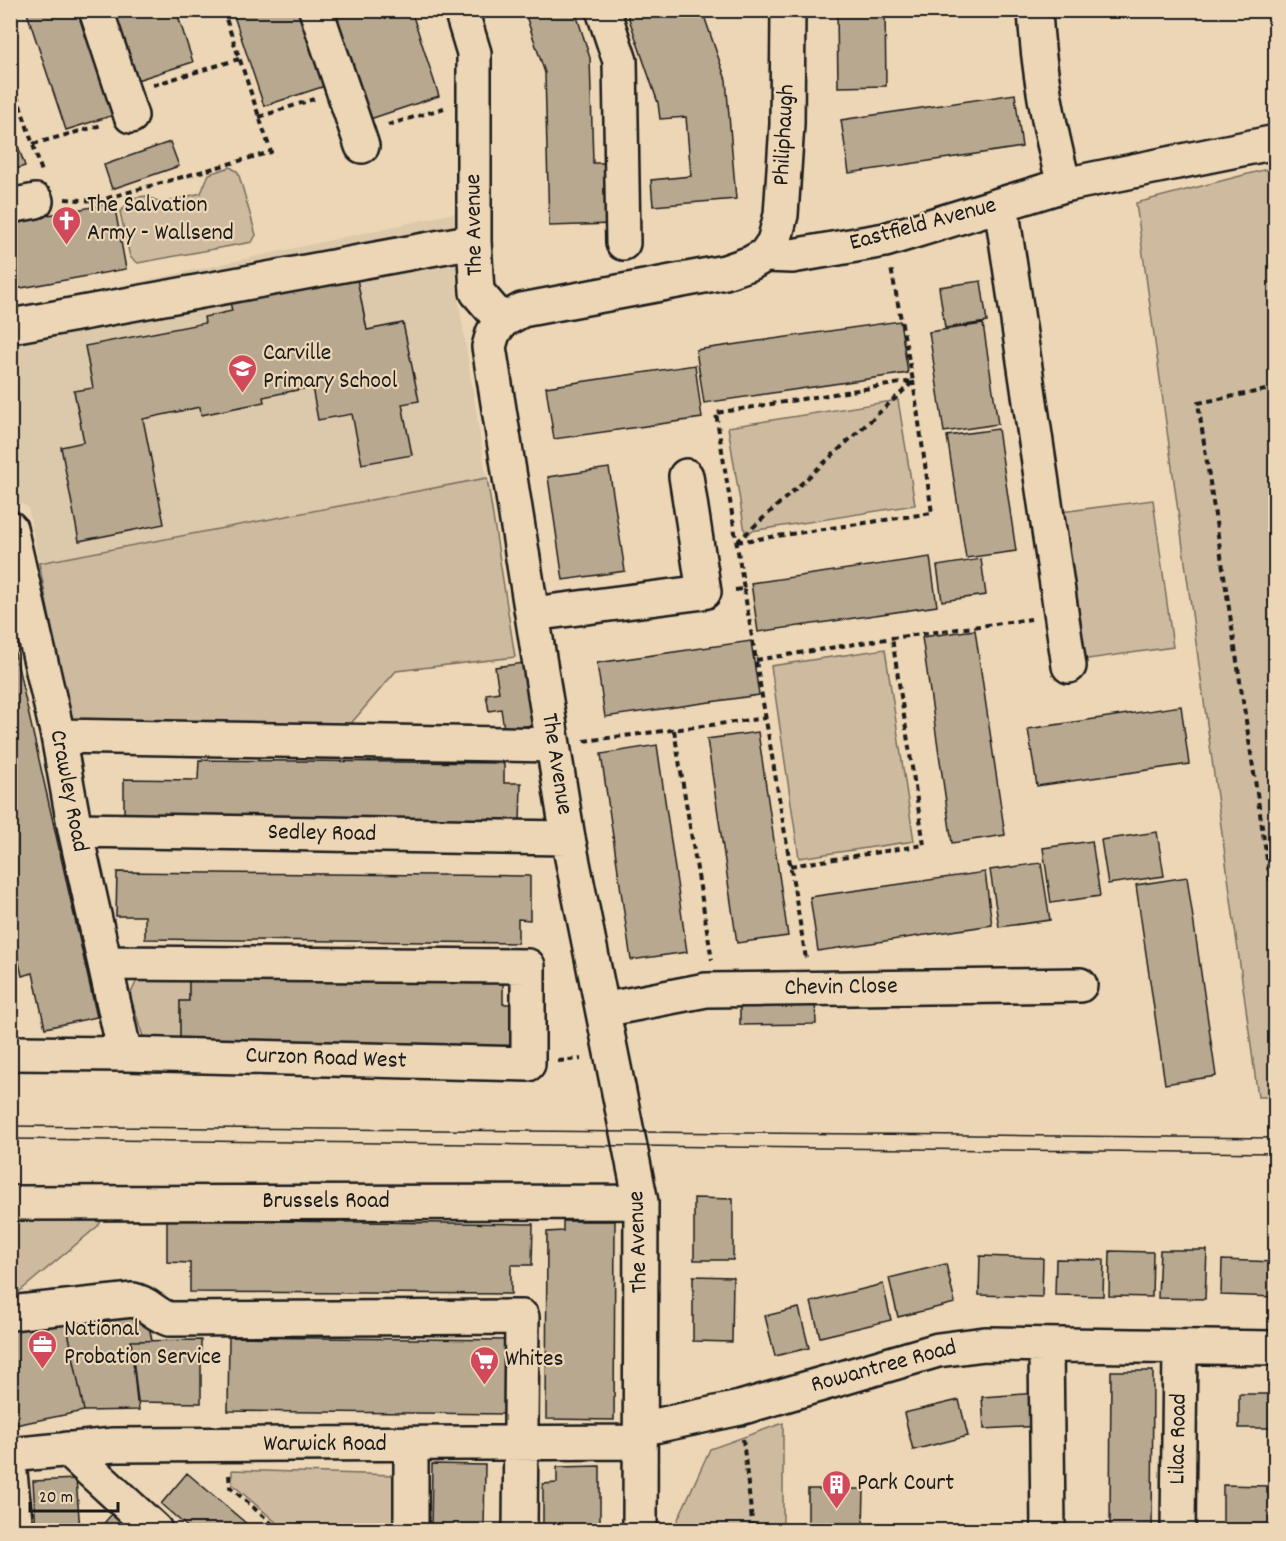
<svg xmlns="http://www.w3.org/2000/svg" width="1286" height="1541" viewBox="0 0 1286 1541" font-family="Dekko,sans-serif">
<rect width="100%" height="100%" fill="#ecd6b5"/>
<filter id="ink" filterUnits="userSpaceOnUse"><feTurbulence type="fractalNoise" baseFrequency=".0167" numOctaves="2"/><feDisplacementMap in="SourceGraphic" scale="12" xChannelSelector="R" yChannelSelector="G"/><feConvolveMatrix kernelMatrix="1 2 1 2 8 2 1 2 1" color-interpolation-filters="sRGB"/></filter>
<g filter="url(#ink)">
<path fill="#dcc8aa" d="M459,212L456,284L515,657L396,671L347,728L70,722L28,507L11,499V310Z"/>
<path fill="#cebb9f" stroke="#756c5e" stroke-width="1.5" d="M230,167L238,172L256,235L252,242L138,263L130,257L120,212L132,198L146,196L162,203L201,193L209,174Z
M1275,167L1276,1097H1258L1136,203Z
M898,400L915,505L745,532L728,427Z
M487,478L515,657L396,671L347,728L70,722L39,563Z
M1153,500L1173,647L1081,660L1061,512Z
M885,649L914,841L799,858L771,666Z
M138,978L189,980V1001H180V1045L145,1043L130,995Z
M103,1218L98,1226L20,1291L11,1296V1221Z
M783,1423V1530H673L710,1449Z
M232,1470L396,1475L398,1530H285L232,1484Z"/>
<path fill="#b8a88f" stroke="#1c1c1c" stroke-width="1.5" d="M26,10H83L117,114L66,130Z
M114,10H176L193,62L137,80Z
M232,10H300L325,86L264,106Z
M331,10H411L439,96L367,120Z
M524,10H575L590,58L593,163H610L612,224L549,226L545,73Z
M626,10H702L726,80L736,199L653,206L651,180L691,176L686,117L660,119L658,103Z
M837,10H885L886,86L838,87Z
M1015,94L1022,147L849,173L841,120Z
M10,123L25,166L10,171Z
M170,142L179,166L112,189L104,165Z
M114,203L126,269L10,290V222Z
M356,274L367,330L403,323L419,401L402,404L412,455L362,464L352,414L318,420L312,387L263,397L264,402L201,415L200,407L143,419L164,524L79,541L61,447L84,442L74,391L93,388L85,346L205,323L204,317L232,311L230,302Z
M981,281L987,322L945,328L939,287Z
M900,321L908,373L704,403L696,350Z
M983,324L998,424L944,432L929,332Z
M695,365L702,418L554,439L546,387Z
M998,429L1016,551L966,558L947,436Z
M609,468L625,571L563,580L548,477Z
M930,557L937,606L758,632L751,583Z
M981,559L986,595L942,601L937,566Z
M975,630L1005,835L952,843L922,637Z
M10,631L97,1017L45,1028L33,973L22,976L10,923Z
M751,641L759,695L605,717L597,663Z
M524,663L533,725L504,729L501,709L489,711L486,694L499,692L495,667Z
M1181,706L1189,764L1037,786L1028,729Z
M758,732L788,936L737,943L707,739Z
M657,745L687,952L631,960L601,754Z
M199,760L504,763V783H521L520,824L124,821V779L198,780Z
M1157,832L1164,876L1108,884L1101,840Z
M1092,841L1100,896L1051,903L1043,848Z
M1041,863L1050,920L999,927L990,870Z
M117,872L530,876V920L518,919V943L145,939V916H116Z
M985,872L992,925L818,951L810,897Z
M1187,877L1216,1076L1165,1084L1136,885Z
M189,980L503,983V1004H511L510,1048L180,1045V1001H189Z
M815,1000L816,1024L740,1025V1001Z
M694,1198L733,1199V1260H694Z
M167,1220L533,1224L532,1265H511V1294L190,1292V1263L167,1262Z
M563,1221H615L614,1420L546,1419L547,1232L563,1231Z
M1160,1250H1207L1205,1299L1158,1298Z
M1110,1251L1153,1252L1152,1297L1109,1296Z
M980,1256L1043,1258L1042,1297L979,1295Z
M1056,1259L1104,1260L1103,1296L1055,1295Z
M1222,1260L1276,1262V1297L1221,1295Z
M946,1264L955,1303L898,1317L889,1278Z
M693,1276L733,1277L732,1342L693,1341Z
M883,1284L891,1320L820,1337L811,1302Z
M799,1308L809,1348L775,1356L765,1316Z
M146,1310L152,1341H131L139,1410L84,1411L65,1316Z
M65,1316L84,1411L10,1426V1326Z
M229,1337L508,1340V1414L228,1411Z
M201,1340V1403L137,1402L131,1341Z
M1111,1371H1153L1152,1530H1110Z
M1038,1393L1040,1426L984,1429L982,1397Z
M1239,1394H1276V1428H1239Z
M959,1400L968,1436L913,1450L904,1413Z
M432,1464L485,1465L484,1530H431Z
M600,1466V1530H543V1484L557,1483V1467Z
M187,1473L254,1530H191L161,1504Z
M76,1479L80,1530H36L33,1481Z
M1223,1485L1267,1486V1493L1276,1494V1530H1223Z
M808,1489H864L863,1530H808Z
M112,1514L132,1530H98Z"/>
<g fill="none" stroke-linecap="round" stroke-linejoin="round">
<defs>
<path id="minor" d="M96,10L131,116
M316,10L362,146
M461,10L474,53V241L477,292L502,321L493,333L489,347L568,838L641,1202L640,1530
M603,10L620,61L623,243
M1035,10C1038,71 1049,126 1064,185
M1001,205L1069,666
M10,206L36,201
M765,255L774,242L781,215L787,124L788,10
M502,321L522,310L725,272L751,263L765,255L792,256L885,240L1064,185L1276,142
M17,325L474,241
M10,528L58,736L75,830L125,1054
M532,614L704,592L686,476
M58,736L553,745
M75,830L568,838
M603,1010L706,990L1080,985
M10,1053L125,1054L528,1064V966L105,963
M10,1203L641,1202
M10,1313L133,1300C148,1303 154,1314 169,1319L522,1317L520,1530
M1046,1345L1048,1530
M640,1429L740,1408L938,1350L985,1344L1276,1348
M67,1449L155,1530
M10,1455L114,1445L640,1442
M10,1473L16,1530
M411,1530V1444
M1178,1530L1180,1348"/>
</defs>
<use href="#minor" stroke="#1c1c1c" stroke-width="38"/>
<path stroke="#1c1c1c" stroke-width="4" stroke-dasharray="6 4.5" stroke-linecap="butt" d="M10,75L42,172
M153,85L239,59
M259,117L314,99
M388,125L444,108
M33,144L102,125
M65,199L97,201L271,152L223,10
M1276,388L1198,403L1271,886L1276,891
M737,542L932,513L913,381
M737,542L913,382
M744,589L806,959
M735,590L744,589L716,413L913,381L891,268
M756,660L892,638L1031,619
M674,730L712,960
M584,741L766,718
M790,866L924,845L892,638
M558,1061L581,1059
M743,1439L753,1530
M229,1475L230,1487L279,1530"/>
<use href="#minor" stroke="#ecd6b5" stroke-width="33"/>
<path stroke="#1c1c1c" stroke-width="1.5" d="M10,1126L1276,1138
M10,1139L1276,1153"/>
</g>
</g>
<defs>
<symbol id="church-pin" viewBox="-11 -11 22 30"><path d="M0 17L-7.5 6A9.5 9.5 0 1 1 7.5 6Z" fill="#d1495b" stroke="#ecd6b5"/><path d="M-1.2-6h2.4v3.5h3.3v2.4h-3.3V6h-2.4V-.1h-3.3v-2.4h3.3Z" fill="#fff"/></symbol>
<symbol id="school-pin" viewBox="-11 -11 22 30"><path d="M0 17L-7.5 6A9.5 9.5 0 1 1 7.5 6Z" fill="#d1495b" stroke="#ecd6b5"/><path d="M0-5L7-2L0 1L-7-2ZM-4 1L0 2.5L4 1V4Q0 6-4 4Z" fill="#fff"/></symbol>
<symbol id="office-pin" viewBox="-11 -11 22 30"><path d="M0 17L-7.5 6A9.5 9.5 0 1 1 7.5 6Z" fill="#d1495b" stroke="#ecd6b5"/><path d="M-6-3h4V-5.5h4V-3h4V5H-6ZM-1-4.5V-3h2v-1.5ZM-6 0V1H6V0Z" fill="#fff"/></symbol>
<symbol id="supermarket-pin" viewBox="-11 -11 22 30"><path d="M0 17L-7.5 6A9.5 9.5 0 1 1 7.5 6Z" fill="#d1495b" stroke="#ecd6b5"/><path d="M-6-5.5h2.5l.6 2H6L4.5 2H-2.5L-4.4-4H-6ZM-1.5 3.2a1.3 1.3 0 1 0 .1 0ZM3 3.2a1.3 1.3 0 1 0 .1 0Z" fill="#fff"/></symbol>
<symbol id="building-pin" viewBox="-11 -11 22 30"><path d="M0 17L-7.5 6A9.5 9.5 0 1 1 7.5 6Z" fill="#d1495b" stroke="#ecd6b5"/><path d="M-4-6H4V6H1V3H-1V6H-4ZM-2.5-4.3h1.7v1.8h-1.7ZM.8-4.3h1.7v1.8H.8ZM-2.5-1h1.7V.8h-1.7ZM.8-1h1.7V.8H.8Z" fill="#fff"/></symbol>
</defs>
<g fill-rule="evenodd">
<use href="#church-pin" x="50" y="204" width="33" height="45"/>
<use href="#school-pin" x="226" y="352" width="33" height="45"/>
<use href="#office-pin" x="26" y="1328" width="33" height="45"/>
<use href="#supermarket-pin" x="468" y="1344" width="33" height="45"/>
<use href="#building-pin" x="820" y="1468" width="33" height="45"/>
</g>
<g text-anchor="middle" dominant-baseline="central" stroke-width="4.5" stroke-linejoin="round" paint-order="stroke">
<g font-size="24" fill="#1c1c1c" stroke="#ecd6b5">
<text transform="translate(785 135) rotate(-87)">Philiphaugh</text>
<text transform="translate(475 225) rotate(-91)">The Avenue</text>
<text transform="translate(923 225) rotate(-15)">Eastfield Avenue</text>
<text transform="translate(556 764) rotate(81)">The Avenue</text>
<text transform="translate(68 791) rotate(79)">Crawley Road</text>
<text transform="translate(322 834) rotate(1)">Sedley Road</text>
<text transform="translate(841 988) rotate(-1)">Chevin Close</text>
<text transform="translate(326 1059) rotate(2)">Curzon Road West</text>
<text x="326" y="1202">Brussels Road</text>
<text transform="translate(639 1242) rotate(-92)">The Avenue</text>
<text transform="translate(884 1367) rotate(-15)">Rowantree Road</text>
<text transform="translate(1179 1439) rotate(-89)">Lilac Road</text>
<text x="325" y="1445">Warwick Road</text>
</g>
<g font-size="24" fill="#1c1c1c" stroke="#ecd6b5" text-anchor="start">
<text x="87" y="206">The Salvation<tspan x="87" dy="28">Army - Wallsend</tspan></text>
<text x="263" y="354">Carville<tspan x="263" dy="28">Primary School</tspan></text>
<text x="64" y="1330">National<tspan x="64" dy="28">Probation Service</tspan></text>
<text x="505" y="1360">Whites</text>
<text x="857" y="1484">Park Court</text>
</g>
</g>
<rect width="1286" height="1541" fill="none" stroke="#ecd6b5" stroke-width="36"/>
<rect x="18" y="18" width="1250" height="1505" fill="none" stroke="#1c1c1c" stroke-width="2" filter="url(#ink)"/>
<path d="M30 1502v9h88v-9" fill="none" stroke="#1c1c1c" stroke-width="3"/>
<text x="39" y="1502" font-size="18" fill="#1c1c1c" stroke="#ecd6b5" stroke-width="4.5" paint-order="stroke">20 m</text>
</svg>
